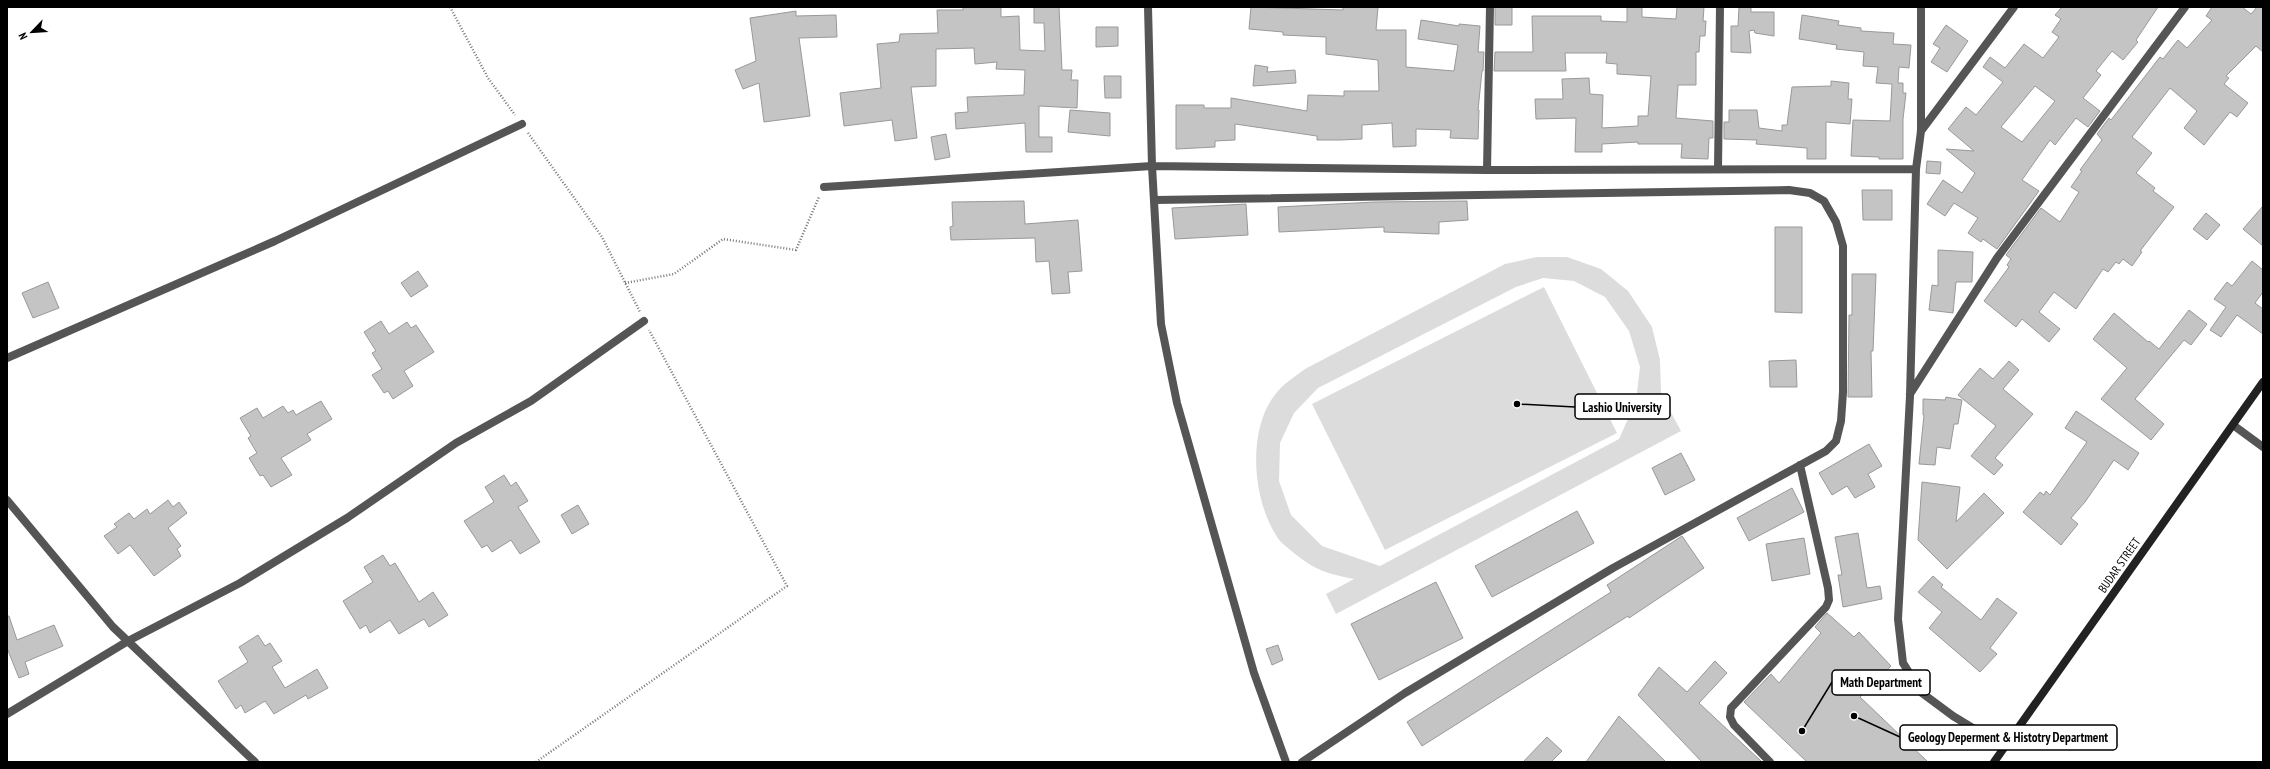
<svg xmlns="http://www.w3.org/2000/svg" width="2270" height="769" viewBox="0 0 2270 769" font-family="'PT Sans Narrow',sans-serif">
<rect width="100%" height="100%" fill="#fff"/>
<path fill="#dcdcdc" fill-rule="evenodd" d="M1537,257H1567L1601,269L1628,291L1652,327L1660,360L1661,394L1651,419L1669,409L1681,431L1336,614L1326,594L1354,579C1326,573 1316,571 1294,553C1289,549 1284,545 1280,541C1252,504 1245,426 1279,390C1286,382 1296,376 1305,369L1505,264ZM1543,278L1574,281L1605,297L1629,331L1640,367L1636,401L1619,439L1380,566L1322,546L1291,515L1279,481L1280,443L1294,413L1318,388L1516,287Z
M1544,287L1617,433L1385,550L1312,404Z"/>
<path fill="#c4c4c4" stroke="#999" fill-rule="evenodd" d="M963,7H1001V17L1019,16L1020,50L1045,51L1044,23H1034V7H1059L1062,70H1072L1071,80H1078L1077,108L1039,106V137H1052V152H1026L1025,123L956,129L955,113L968,112L967,97L1024,95L1025,70L996,69L997,62L975,64L974,48L936,49V86L911,87L917,138L895,141L892,120L844,126L840,93L881,88L877,44L899,42L900,34L938,33L937,10H963Z
M1251,7L1343,10V7H1378L1376,30H1406V67L1454,71L1458,45L1418,39L1421,20L1459,26V24L1480,26L1478,52H1484L1483,71H1482L1478,110H1479L1478,139L1450,138L1451,130L1416,129V146L1393,147L1392,123L1362,125V139L1340,140H1317V136L1235,124V140L1215,141V147L1176,149V105H1204V108H1231V98L1307,111L1308,95L1344,96V91H1379L1378,60L1326,54V37L1283,35V32L1249,29Z
M1495,7H1512V25H1495Z
M1627,7H1642V17L1676,19L1677,7H1704L1703,21H1706L1705,36H1700L1699,52H1696V85H1678L1676,118L1713,121V138H1709L1708,159L1681,158L1682,144H1638V142L1602,144V152H1575L1576,118L1536,119L1535,99H1563L1562,79L1589,78L1590,94L1603,95L1602,128L1638,126V116H1648L1651,76L1617,74V64L1606,63L1607,53H1565L1566,71H1494L1495,52H1533L1532,16H1601V21L1627,22Z
M1739,7H1751V12H1774V36L1755,33L1754,30L1749,31L1751,53L1731,52V26H1738Z
M2062,7H2158L2136,40L2138,42L2123,60L2112,51L2096,71L2101,75L2083,98L2100,111L2088,127L2076,118L2055,145L2050,140L2022,180L2039,191L1997,249L1983,239L1981,242L1968,233L1978,218L1954,203L1945,216L1927,204L1943,180L1962,193L1975,173L1946,149L1974,151L1948,129L1966,107L1976,115L2003,82L1983,67L1990,57L2005,68L2024,44L2043,58L2059,37L2052,32L2061,19L2055,15ZM2035,86L2055,101L2022,142L2001,127Z
M2212,7H2242L2251,14L2257,7H2263V52L2256,46L2226,76L2229,78L2224,84L2248,103L2237,117L2230,112L2204,145L2184,128L2197,111L2170,88L2132,137L2152,153L2136,173L2155,188L2153,191L2174,207L2140,251L2142,252L2132,266L2123,259L2119,264L2116,262L2108,272L2103,269L2076,309L2054,292L2039,312L2060,329L2049,342L2022,319L2016,327L1984,301L2009,267L2007,265L2011,259L2006,255L2041,208L2060,222L2079,192L2071,187L2082,171L2080,170L2102,140L2097,134L2109,118L2111,120L2160,57L2163,59L2178,40L2187,48L2212,20L2206,16Z
M796,11V16L836,15L837,37L799,38L810,116L764,122L759,83L743,89L735,70L756,61L750,18Z
M1802,15L1839,21L1838,25L1861,28V31L1894,33L1893,44L1911,45L1909,68L1899,67L1898,83H1903V93H1906L1903,119V159H1879V157L1851,156L1853,120L1890,121L1892,84L1876,83L1878,67L1863,66L1864,52L1836,49L1837,45L1799,39Z
M1946,25L1968,41L1947,72L1931,62L1940,48L1933,44Z
M1096,27H1118V46L1096,47Z
M1255,65L1268,67L1267,72L1295,70L1296,83L1253,86Z
M1104,76H1121V98H1105Z
M1831,81L1849,83L1848,99H1852L1850,124L1826,122V159H1807V148L1756,144L1757,140L1724,139V122H1729V110H1757L1759,128L1782,131V125H1787L1792,87L1831,86Z
M1070,110L1110,113V136L1068,132Z
M946,134L950,157L935,160L931,137Z
M1927,161L1941,162L1940,174L1926,173Z
M1862,190H1892V220H1863Z
M1024,201L1025,224L1078,220L1082,271L1068,272L1070,293L1052,294L1049,261L1036,262L1035,238L951,240L950,227L953,226L952,202Z
M1467,201L1468,220L1439,222V234L1384,232V227L1279,232L1278,207L1375,202Z
M1246,204L1248,235L1175,239L1172,208Z
M2263,206V246L2243,229Z
M2206,213L2220,225L2207,240L2193,229Z
M1775,227H1802V313L1775,312Z
M1938,250L1973,252L1972,282H1956L1953,313L1929,310L1932,285L1938,286Z
M2252,261L2263,270V292L2255,303L2263,309V334L2237,315L2221,337L2210,330L2226,307L2214,299L2227,282L2232,286Z
M418,271L428,286L411,297L401,283Z
M1852,274H1876L1873,351H1871L1872,397H1848L1849,315H1852Z
M48,282L59,308L33,318L22,293Z
M2189,310L2207,324L2191,345L2184,340L2135,399L2164,424L2151,440L2101,399L2127,368L2093,339L2114,313L2148,342L2149,341L2159,349Z
M381,321L389,334L407,322L411,328L416,325L434,352L404,371L413,386L393,399L388,391L384,393L372,375L382,369L372,353L376,351L364,332Z
M1796,360L1797,387H1770L1769,361Z
M2009,361L2019,370L2003,389L2033,414L1995,458L2003,465L1994,475L1971,456L1996,426L1958,395L1980,368L1993,379Z
M1946,397L1962,400L1958,424H1954L1950,449L1937,447L1935,465L1919,464L1924,415H1923V399L1945,400Z
M321,401L332,419L307,434L311,440L281,458L292,475L271,487L263,475L260,476L249,458L257,453L248,438L251,436L240,418L257,408L263,418L283,406L288,413L293,410L296,415Z
M2076,411L2139,453L2128,470L2114,460L2085,502L2071,518L2078,524L2061,545L2023,512L2040,492L2044,495L2046,491L2050,495L2087,442L2065,428Z
M1869,444L1882,466L1868,474L1875,487L1855,498L1847,486L1832,495L1819,473Z
M1681,453L1695,480L1665,495L1652,468Z
M504,475L511,486L516,482L528,501L518,507L540,542L520,554L511,540L492,552L487,545L482,548L464,521L494,502L485,487Z
M1922,482L1960,487L1956,522L1984,493L2004,513L1947,569L1918,540Z
M1792,488L1804,512L1749,541L1737,518Z
M168,500L173,507L179,502L187,513L168,528L181,546L177,549L181,556L154,576L130,545L118,554L104,536L117,527L114,524L129,513L134,519L147,509L150,514Z
M578,505L589,524L572,534L561,515Z
M1577,511L1594,543L1492,597L1475,566Z
M1858,533L1867,588L1880,586L1882,599L1843,607L1838,575H1842L1835,537Z
M1682,536L1704,568L1629,618L1628,616L1422,746L1407,722L1611,592L1607,585Z
M1804,538L1810,574L1772,581L1766,544Z
M383,555L390,566L395,563L419,602L433,592L448,615L429,627L424,619L399,634L390,620L370,633L366,625L360,629L343,601L373,582L364,567Z
M1933,576L1943,585L1941,587L1981,620L1997,598L2017,613L1990,648L1997,654L1980,672L1929,628L1942,612L1918,592Z
M1436,582L1463,638L1379,680L1351,624Z
M1827,613L1854,637L1859,632L1891,666L1860,697L1928,762H1807L1744,702L1771,674L1779,683L1821,633L1815,627Z
M7,616H9L17,640L54,625L63,646L25,662L29,674L19,678L7,648Z
M258,635L265,646L270,643L282,661L272,667L285,688L317,669L328,688L308,699L306,695L274,714L265,701L245,713L241,705L236,709L218,681L248,662L239,647Z
M1278,645L1283,660L1272,665L1266,649Z
M1715,661L1727,673L1699,703L1762,762H1702L1638,695L1659,667L1687,692Z
M1619,716L1666,762H1586Z
M1547,737L1562,751L1551,762H1523Z"/>
<g fill="none" stroke-linecap="round" stroke-linejoin="round">
<path stroke="#777" stroke-width="2.5" stroke-dasharray="1 2" stroke-linecap="butt" d="M450,7L488,78L515,115
M528,133L602,237L640,312
M625,283L674,274L723,239L796,250L819,197
M536,762L787,586L649,330"/>
<path stroke="#555" stroke-width="8" d="M1152,166L1161,324L1177,403L1254,673L1286,762
M1155,200L1789,190L1810,193L1824,201L1836,222L1843,246V392L1841,421L1836,441L1826,451L1613,568L1405,693L1302,762
M2233,425L2263,447
M7,714L128,641
M1770,762L1734,725L1730,717L1731,708L1826,607L1829,600L1828,588L1800,465"/>
<path stroke="#555" stroke-width="8" d="M1148,7L1152,166L1487,170L1916,169
M1921,7V131L1916,169L1910,396L1898,619L1903,663L1922,693L1953,716L2004,747
M1921,131L2014,7
M1718,169L1720,7
M1487,170L1490,7
M824,187L1152,166
M7,358L275,241L522,124
M1910,394L1997,258L2185,7
M7,500L113,627L255,762
M128,641L240,583L347,518L456,443L531,401L644,321"/>
<path stroke="#222" stroke-width="8" d="M1994,762L2263,382"/>
</g>
<g text-anchor="middle" dominant-baseline="central" stroke-width="3" stroke-linejoin="round" paint-order="stroke">
<g font-size="12" fill="#000" stroke="#fff">
<text transform="translate(2119 565) rotate(-55)">BUDAR STREET</text>
</g>
</g>
<path fill="none" stroke="#000" stroke-width="1.5" d="M1517 404L1575 407M1802 731L1832 682M1854 716L1900 737"/>
<g fill="#000" stroke="#fff" stroke-width="1.5">
<circle cx="1517" cy="404" r="4"/>
<circle cx="1802" cy="731" r="4"/>
<circle cx="1854" cy="716" r="4"/>
</g>
<g fill="#fff" stroke="#000" stroke-width="1.5">
<rect x="1575" y="394" width="95" height="25" rx="4"/>
<rect x="1832" y="670" width="98" height="25" rx="4"/>
<rect x="1900" y="725" width="217" height="25" rx="4"/>
</g>
<g font-size="13" text-anchor="middle" font-weight="bold" fill="#000">
<text x="1622" y="412">Lashio University</text>
<text x="1881" y="687">Math Department</text>
<text x="2008" y="742">Geology Deperment &amp; Histotry Department</text>
</g>
<rect width="2270" height="769" fill="none" stroke="#000000" stroke-width="16"/>
<g transform="translate(32 32) rotate(245)" stroke="#ffffff" stroke-width="3" paint-order="stroke">
<path d="M0-3L7 15L0 10L-7 15Z" fill="#000000"/>
<text y="-6" font-size="11" font-weight="bold" text-anchor="middle" fill="#000000">N</text>
</g>
</svg>
